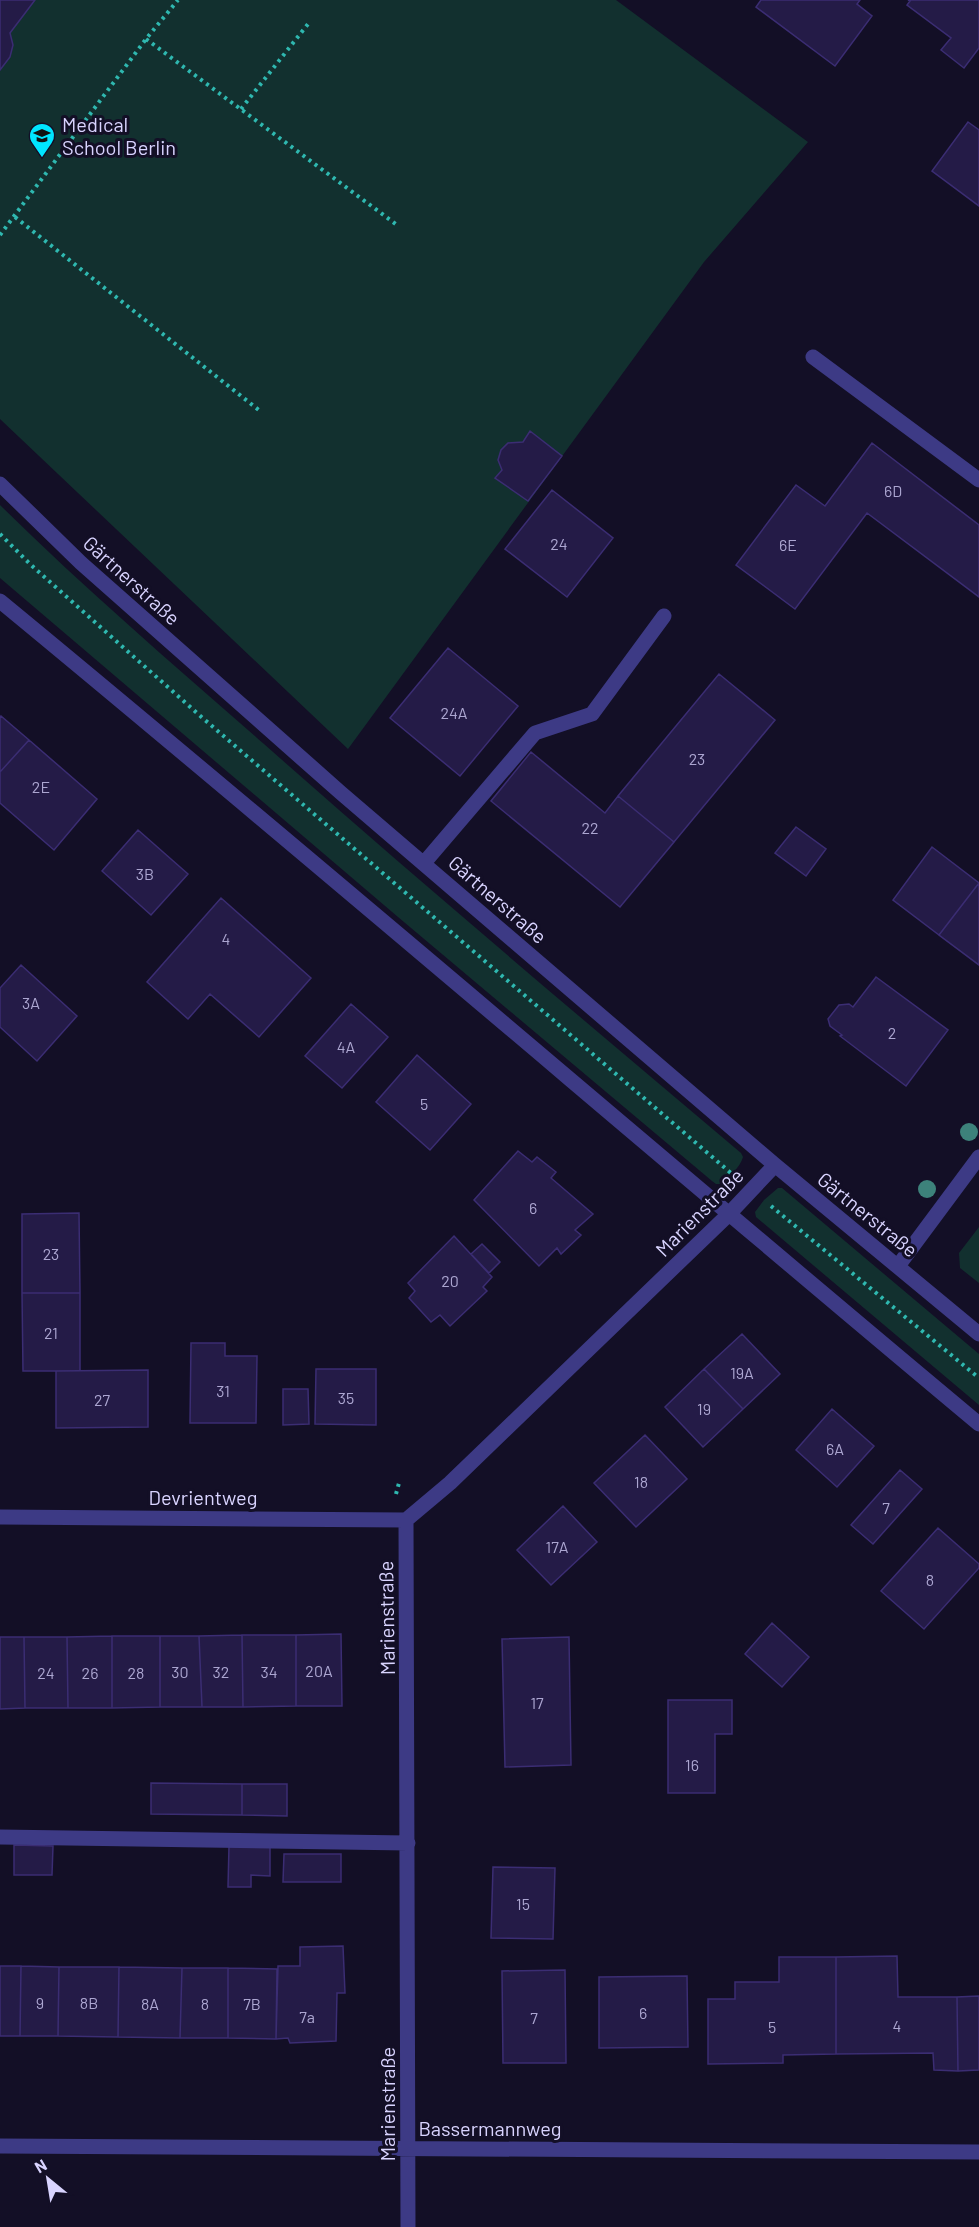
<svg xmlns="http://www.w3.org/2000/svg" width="979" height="2227" viewBox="0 0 979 2227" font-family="Barlow,sans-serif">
<rect width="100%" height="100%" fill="#130f26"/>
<path fill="#12302f" d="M0,0H616L808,142L704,262L348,749L0,419Z
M0,505C85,589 175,666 264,744C421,883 581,1018 741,1153L743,1157C740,1168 729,1176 722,1184H716L712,1181L398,917L0,578Z
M778,1188H782L979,1354V1405L756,1217L755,1212L764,1200Z
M979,1227V1283L960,1268L959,1253Z"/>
<path fill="#241b47" stroke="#3b2d73" stroke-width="1.5" d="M0,0H35L10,33L13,45L10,57L0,70Z
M761,0H860L857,4L872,16L835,66L756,7Z
M908,0H979V48L964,68L941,50L951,38L907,5L910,1Z
M968,122L979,130V206L932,171Z
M530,431L562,456L528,501L495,478L502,470L498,460L501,450L508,443L523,442Z
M872,443L979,525V597L867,513L795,609L736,565L796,485L825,506Z
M552,490L613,538L567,597L505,549Z
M448,648L518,706L460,776L390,718Z
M719,674L775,720L674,842L618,796Z
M1,716L29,740L0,772V718Z
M29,740L97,799L54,850L0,803V772Z
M531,752L605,813L618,796L674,842L620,907L491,801Z
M796,827L826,849L806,876L775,853Z
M138,830L188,874L151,915L102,871Z
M932,847L979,883L939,935L893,900Z
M979,883V965L939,935Z
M221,898L311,978L259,1037L210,994L188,1019L147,982Z
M21,965L77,1016L37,1061L0,1027V988Z
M876,977L948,1030L906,1086L840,1036L842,1035L830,1026L828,1019L839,1005L849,1004L853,1007Z
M351,1004L388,1037L342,1088L305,1056Z
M417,1055L471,1104L430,1150L376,1102Z
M518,1151L532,1162L537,1157L556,1172L551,1178L593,1214L575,1230L581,1235L561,1254L557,1248L539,1266L474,1200Z
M79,1213L80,1293H22V1214Z
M454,1236L492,1277L483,1287L487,1291L450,1326L440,1315L431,1322L409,1298L415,1291L408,1283Z
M482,1244L500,1262L489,1273L471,1254Z
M22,1293H80V1371H23Z
M742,1334L780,1374L743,1409L704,1369Z
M191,1343H225V1356H257L256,1423H190Z
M316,1369H376V1425L315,1424Z
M704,1369L743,1409L703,1447L665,1407Z
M148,1370V1427L56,1428V1371Z
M283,1389H308L309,1424L283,1425Z
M832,1409L874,1446L837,1487L796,1450Z
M645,1435L687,1479L636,1527L594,1483Z
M900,1470L922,1489L873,1544L851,1525Z
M563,1506L597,1542L551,1585L517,1550Z
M938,1528L979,1564V1568L924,1629L881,1591Z
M772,1623L809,1657L782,1687L745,1654Z
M341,1634L342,1706H296V1635Z
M242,1635H296V1706L243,1707Z
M242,1635L243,1707H202L199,1636Z
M112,1636V1708H68L67,1637Z
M112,1636H160V1707L112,1708Z
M160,1636H199L202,1707H160Z
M0,1637H24L25,1708L0,1709Z
M24,1637H67L68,1708H25Z
M569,1637L571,1765L505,1767L502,1639Z
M668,1700H732V1734H715V1793H668Z
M151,1783L242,1784V1815L151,1814Z
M242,1784H287V1816L242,1815Z
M14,1845L53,1846L52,1875H14Z
M229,1846H270V1876L251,1875V1887H228Z
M284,1854H341V1882H283Z
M493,1867L555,1868L553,1939L491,1938Z
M343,1946L345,1993H337L336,2041L290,2043L288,2038L276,2039L278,1966H300V1947Z
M897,1956L898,1997H957L958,2071L934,2070L933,2053L836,2054V1957Z
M779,1957H836V2054L783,2055V2063L708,2064V1999H735V1982H779Z
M0,1966H21L20,2036H0Z
M21,1966L59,1967L58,2036H20Z
M59,1967H119L118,2037L58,2036Z
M119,1967L182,1968L180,2038L118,2037Z
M182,1968H228V2038H180Z
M228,1968L277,1969L276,2039L228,2038Z
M565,1970L566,2063H503L502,1971Z
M687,1976L688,2047L599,2048V1977Z
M979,1996V2070L958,2071L957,1997Z"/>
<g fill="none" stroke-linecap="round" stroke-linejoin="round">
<path stroke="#2fb8b0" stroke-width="4" stroke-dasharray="3 4.5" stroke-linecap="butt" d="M146,39L397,225
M241,109L308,24
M15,217L260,411
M0,235L146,39L178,0
M0,534L31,565L198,714L732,1174
M771,1206L979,1378
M396,1494L399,1483"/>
<path stroke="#3d3a85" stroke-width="15" d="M813,357L979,480
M0,484L81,563L341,793L775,1165L979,1334
M0,601C329,872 652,1151 979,1424
M424,863L535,733L592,714L664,616
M898,1266L979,1157
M0,1517L406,1520
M406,1520L408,2227
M406,1520L450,1483L728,1215L775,1165
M0,1837L408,1843
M0,2146L979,2152"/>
</g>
<g fill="#3d827b">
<circle cx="969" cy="1132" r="9"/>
<circle cx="927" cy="1189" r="9"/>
</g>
<defs>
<symbol id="university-pin" viewBox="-11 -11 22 30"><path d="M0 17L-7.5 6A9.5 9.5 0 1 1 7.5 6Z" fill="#00e5ff" stroke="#130f26"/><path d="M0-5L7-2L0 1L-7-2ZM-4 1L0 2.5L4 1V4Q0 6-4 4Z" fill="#111"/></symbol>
</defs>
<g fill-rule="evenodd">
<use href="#university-pin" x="27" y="121" width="30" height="40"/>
</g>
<g text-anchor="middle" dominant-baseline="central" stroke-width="6" stroke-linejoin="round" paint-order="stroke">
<g font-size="16" fill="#aca6d1">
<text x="893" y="490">6D</text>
<text x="559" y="543">24</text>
<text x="788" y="544">6E</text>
<text x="454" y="712">24A</text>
<text x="697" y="758">23</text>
<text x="41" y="786">2E</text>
<text x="590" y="827">22</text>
<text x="145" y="873">3B</text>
<text x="226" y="938">4</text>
<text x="31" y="1002">3A</text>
<text x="892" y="1032">2</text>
<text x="346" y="1046">4A</text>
<text x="424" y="1103">5</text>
<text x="533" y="1207">6</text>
<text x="51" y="1253">23</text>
<text x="450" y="1280">20</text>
<text x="51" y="1332">21</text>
<text x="742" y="1372">19A</text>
<text x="223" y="1390">31</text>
<text x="346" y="1397">35</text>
<text x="102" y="1399">27</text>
<text x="704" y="1408">19</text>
<text x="835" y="1448">6A</text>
<text x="641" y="1481">18</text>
<text x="886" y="1507">7</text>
<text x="557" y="1546">17A</text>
<text x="930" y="1579">8</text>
<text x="319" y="1670">20A</text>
<text x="180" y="1671">30</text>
<text x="221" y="1671">32</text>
<text x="269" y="1671">34</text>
<text x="46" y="1672">24</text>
<text x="90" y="1672">26</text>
<text x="136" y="1672">28</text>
<text x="537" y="1702">17</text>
<text x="692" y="1764">16</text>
<text x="523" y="1903">15</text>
<text x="40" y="2002">9</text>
<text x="89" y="2002">8B</text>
<text x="150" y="2003">8A</text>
<text x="205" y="2003">8</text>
<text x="252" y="2003">7B</text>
<text x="643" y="2012">6</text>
<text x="307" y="2016">7a</text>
<text x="534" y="2017">7</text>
<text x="897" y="2025">4</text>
<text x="772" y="2026">5</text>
</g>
<g font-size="20" fill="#d9d4ff" stroke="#130f26" text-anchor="start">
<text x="62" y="124">Medical<tspan x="62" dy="23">School Berlin</tspan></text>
</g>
<g font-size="20" fill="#d9d4ff" stroke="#130f26">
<text transform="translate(132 580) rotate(42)">Gärtnerstraße</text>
<text transform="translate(498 899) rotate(41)">Gärtnerstraße</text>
<text transform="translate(699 1212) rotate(-45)">Marienstraße</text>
<text transform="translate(868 1214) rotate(39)">Gärtnerstraße</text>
<text x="203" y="1497">Devrientweg</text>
<text transform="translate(386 1618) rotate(-91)">Marienstraße</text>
<text transform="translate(387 2104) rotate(-90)">Marienstraße</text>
<text x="490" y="2128">Bassermannweg</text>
</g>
</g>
<g transform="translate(48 2179) rotate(330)" stroke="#130f26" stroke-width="4.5" paint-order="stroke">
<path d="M0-4.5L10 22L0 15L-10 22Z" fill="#d9d4ff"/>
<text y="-9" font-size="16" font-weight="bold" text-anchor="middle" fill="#d9d4ff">N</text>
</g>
</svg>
